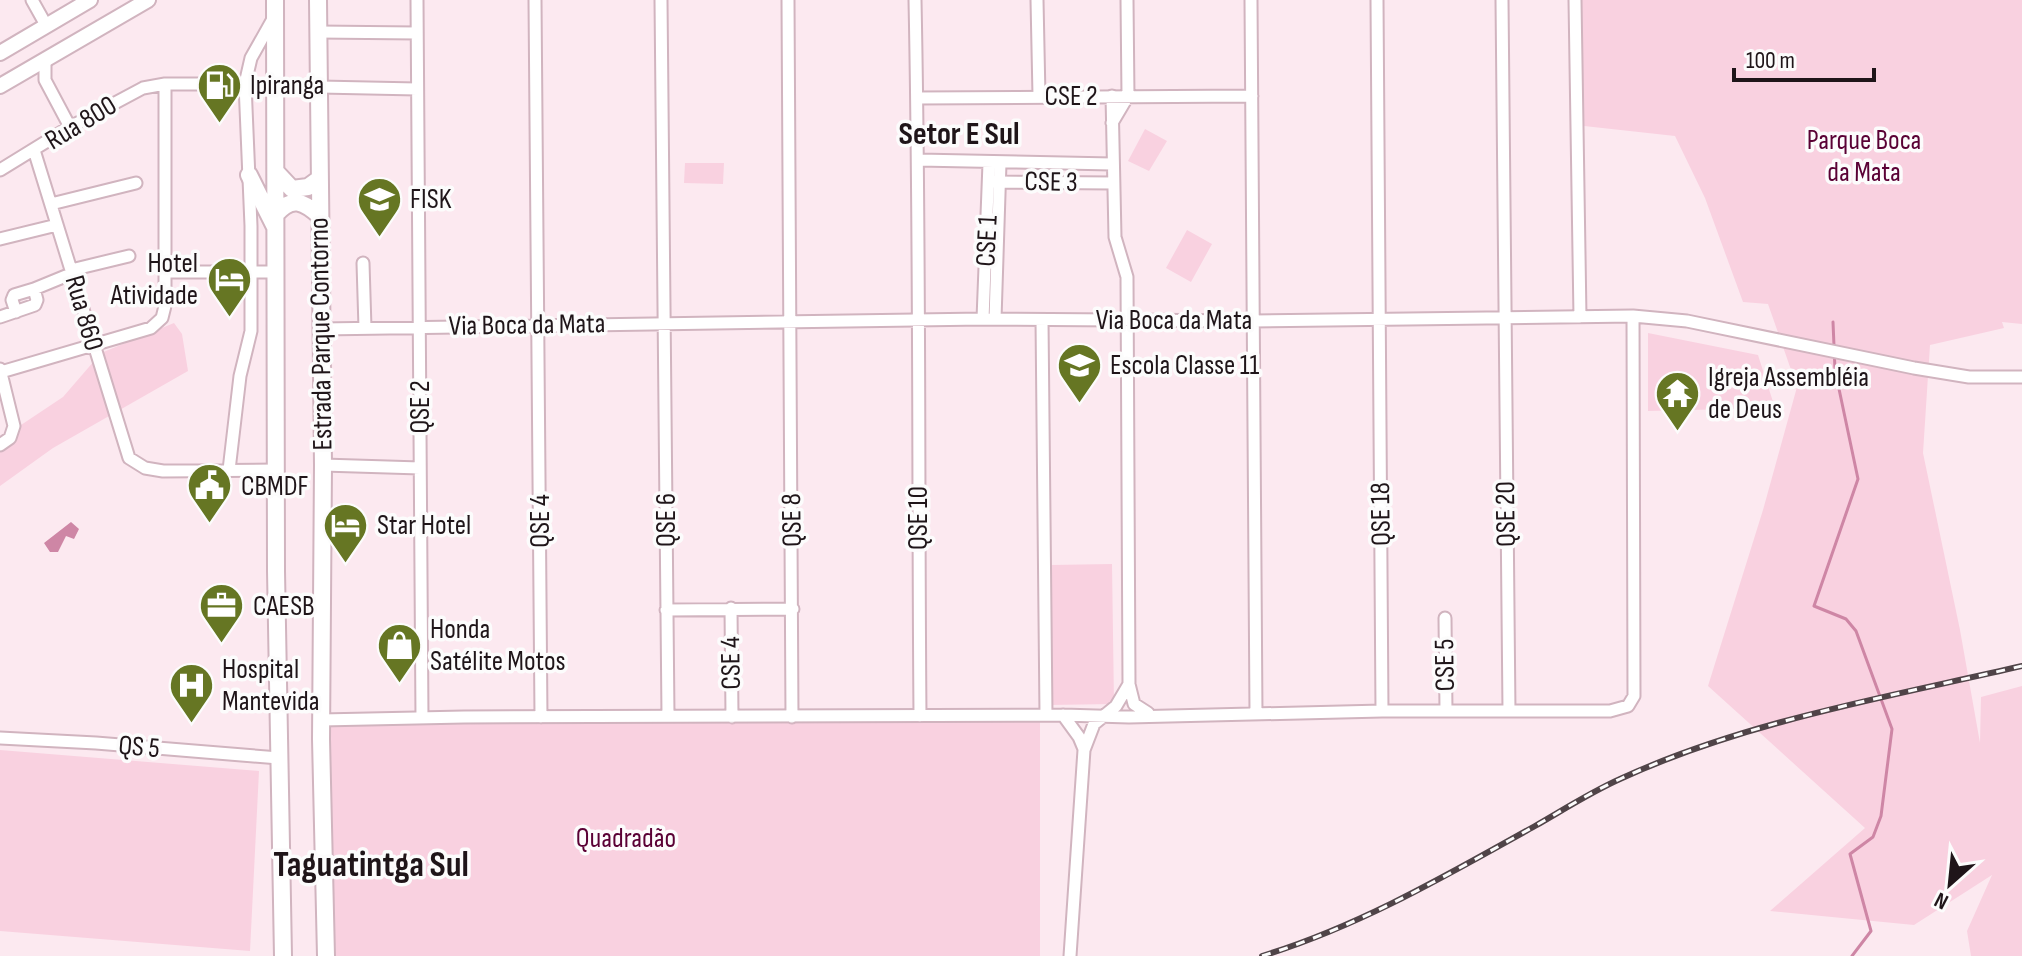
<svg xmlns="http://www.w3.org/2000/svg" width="2022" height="956" viewBox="0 0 2022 956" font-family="'Sofia Sans Condensed',sans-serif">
<rect width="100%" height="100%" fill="#fce9f0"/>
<path fill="#f9d1e0" d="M1575,0H2022V324L2002,322L2004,328L1930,345L1923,453L1960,630L1980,743L1981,697L2022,686V956H1971L1967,931L1992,875L1914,925L1770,911L1865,828L1708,686L1763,510L1797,387L1768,304L1743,302L1705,198L1675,136L1575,125Z
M1145,129L1167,141L1149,171L1128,161Z
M685,163H724L723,184L684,183Z
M1187,230L1212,244L1191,282L1166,268Z
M174,323L182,334L188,371L53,448L0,486V439L63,397L101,353Z
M1648,333L1758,355L1775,408L1648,411Z
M1112,564L1114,704L1049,705L1051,565Z
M1040,716V956H335L321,721Z
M0,750L259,771L250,951L0,931Z"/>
<path fill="#ce86a5" d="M71,522L79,529L74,539L66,536L58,552H50L44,543Z"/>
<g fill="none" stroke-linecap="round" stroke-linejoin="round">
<path stroke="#ce86a5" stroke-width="3" d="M1833,322L1835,370L1858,479L1814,606L1846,619L1856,631L1892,729L1881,816L1873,837L1850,854L1871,931L1852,956"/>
<defs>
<path id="minor" d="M32,0L46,25
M417,0L422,718
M535,0L541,717
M661,0L668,716
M788,0L792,717
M915,0C920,239 918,477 920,716
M1037,0L1039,96
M1251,0L1256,713
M1377,0L1382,711
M1502,0L1509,711
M1575,0L1580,317
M318,32L417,33
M45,60V80L70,127
M320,87L417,89
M917,98L1252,96
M1112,123L1128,96L1127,0
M34,150L129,458L145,468L163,471L277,470
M919,160L1112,164
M0,170L70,127L143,88L165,84H245
M994,182L1113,183
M51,204L136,183
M0,239L57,225
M363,263L365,328
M71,270L129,256
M165,272H276
M16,312L12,300L14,295L34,289
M0,317L35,305L37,300L34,289L73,273
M983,319L989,163
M995,319L1000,163
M1042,320L1046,715
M321,329L983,319L1253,321L1633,316L1687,321L1914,368L1969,377H2022
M0,369L14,426L10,438L0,445
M1,372L151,328L162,318L165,306V84
M323,465L420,468
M229,470L240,376L251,331V226L245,84L251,58L273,19
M731,608L732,717
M666,610L793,609
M1445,618L1446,711
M1129,684L1134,704L1148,713
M1063,715L1079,737L1084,749
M321,720L464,717L1063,715L1129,717L1382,711H1610L1628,706L1634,696L1633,316
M0,738L96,743L279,758
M1070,956L1084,750L1094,724L1116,706L1129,684L1127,277L1115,237L1112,96"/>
<path id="major" d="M0,53L90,0
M0,86L148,0"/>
<path id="highway" d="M275,0L276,571L283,956
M318,0L323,465L321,739L326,956
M277,173L292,189L308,187L319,179
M249,175L275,227
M276,214C292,196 303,201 320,216"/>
</defs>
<use href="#minor" stroke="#d1b4bf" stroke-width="15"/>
<use href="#major" stroke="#d1b4bf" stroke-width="18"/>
<use href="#highway" stroke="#d1b4bf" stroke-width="20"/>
<use href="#minor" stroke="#fff" stroke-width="11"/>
<use href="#major" stroke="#fff" stroke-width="14"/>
<use href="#highway" stroke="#fff" stroke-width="16"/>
<defs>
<path id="rail" d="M1262,956C1360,926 1447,875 1535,826C1563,810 1591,792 1620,779C1746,721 1888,697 2022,666"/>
</defs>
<use href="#rail" stroke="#504448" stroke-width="6"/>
<use href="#rail" stroke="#fcfcfc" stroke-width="3" stroke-dasharray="9" stroke-linecap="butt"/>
</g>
<defs>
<symbol id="fuel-pin" viewBox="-11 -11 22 30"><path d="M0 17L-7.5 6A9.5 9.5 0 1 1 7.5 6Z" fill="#667623" stroke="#fcfcfc"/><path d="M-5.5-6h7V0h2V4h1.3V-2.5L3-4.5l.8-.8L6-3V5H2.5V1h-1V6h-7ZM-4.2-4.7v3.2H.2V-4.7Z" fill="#fff"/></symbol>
<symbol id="school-pin" viewBox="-11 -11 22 30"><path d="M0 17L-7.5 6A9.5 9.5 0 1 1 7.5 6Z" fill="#667623" stroke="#fcfcfc"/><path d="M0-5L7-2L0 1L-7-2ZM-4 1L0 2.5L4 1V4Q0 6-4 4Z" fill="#fff"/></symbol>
<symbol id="hotel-pin" viewBox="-11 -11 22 30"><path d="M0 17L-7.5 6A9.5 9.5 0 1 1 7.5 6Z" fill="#667623" stroke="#fcfcfc"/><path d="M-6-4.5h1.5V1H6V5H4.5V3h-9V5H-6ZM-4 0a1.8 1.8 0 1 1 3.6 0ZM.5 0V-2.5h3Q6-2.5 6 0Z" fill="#fff"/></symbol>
<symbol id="temple-pin" viewBox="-11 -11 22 30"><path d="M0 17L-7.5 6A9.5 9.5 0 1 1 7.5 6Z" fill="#667623" stroke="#fcfcfc"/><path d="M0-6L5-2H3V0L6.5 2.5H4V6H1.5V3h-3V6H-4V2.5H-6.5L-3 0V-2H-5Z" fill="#fff"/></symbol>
<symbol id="civic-pin" viewBox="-11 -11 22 30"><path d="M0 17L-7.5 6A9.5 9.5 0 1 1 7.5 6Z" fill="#667623" stroke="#fcfcfc"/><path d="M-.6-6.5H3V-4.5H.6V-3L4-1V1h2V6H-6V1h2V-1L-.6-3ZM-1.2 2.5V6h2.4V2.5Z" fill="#fff"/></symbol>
<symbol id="office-pin" viewBox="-11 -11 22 30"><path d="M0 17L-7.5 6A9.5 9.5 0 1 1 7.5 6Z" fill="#667623" stroke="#fcfcfc"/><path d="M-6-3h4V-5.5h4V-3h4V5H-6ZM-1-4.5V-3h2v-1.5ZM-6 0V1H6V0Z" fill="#fff"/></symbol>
<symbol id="shop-pin" viewBox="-11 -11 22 30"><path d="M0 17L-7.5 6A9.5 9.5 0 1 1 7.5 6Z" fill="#667623" stroke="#fcfcfc"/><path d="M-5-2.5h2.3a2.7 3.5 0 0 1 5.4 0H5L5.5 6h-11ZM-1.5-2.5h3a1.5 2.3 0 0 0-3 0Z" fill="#fff"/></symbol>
<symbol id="hospital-pin" viewBox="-11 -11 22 30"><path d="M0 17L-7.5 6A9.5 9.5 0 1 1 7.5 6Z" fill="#667623" stroke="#fcfcfc"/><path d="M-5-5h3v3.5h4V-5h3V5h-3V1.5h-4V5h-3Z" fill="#fff"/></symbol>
</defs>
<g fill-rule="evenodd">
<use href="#fuel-pin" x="194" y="60" width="51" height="69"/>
<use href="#school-pin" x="354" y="174" width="51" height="69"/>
<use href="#hotel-pin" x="204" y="254" width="51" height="69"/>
<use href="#school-pin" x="1054" y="340" width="51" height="69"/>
<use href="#temple-pin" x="1652" y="368" width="51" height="69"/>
<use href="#civic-pin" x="184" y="460" width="51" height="69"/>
<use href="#hotel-pin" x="320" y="500" width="51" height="69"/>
<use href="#office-pin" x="196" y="580" width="51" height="69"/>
<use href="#shop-pin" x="374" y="620" width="51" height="69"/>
<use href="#hospital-pin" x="166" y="660" width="51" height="69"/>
</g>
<g text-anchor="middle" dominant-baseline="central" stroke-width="7" stroke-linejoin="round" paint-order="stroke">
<g font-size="28" fill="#1f1519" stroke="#fcfcfc" text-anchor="start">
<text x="250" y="85">Ipiranga</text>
<text x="410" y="199">FISK</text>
<text x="198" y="263" text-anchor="end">Hotel<tspan x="198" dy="32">Atividade</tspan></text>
<text x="1110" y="365">Escola Classe 11</text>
<text x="1708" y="377">Igreja Assembléia<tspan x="1708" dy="32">de Deus</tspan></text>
<text x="241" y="486">CBMDF</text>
<text x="377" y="525">Star Hotel</text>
<text x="253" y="606">CAESB</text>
<text x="430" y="629">Honda<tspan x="430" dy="32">Satélite Motos</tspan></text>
<text x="222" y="669">Hospital<tspan x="222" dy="32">Mantevida</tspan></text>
</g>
<g font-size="28" fill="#1f1519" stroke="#fcfcfc">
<text x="1071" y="96">CSE 2</text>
<text transform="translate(81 123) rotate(-31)">Rua 800</text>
<text transform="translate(1051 182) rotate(1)">CSE 3</text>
<text transform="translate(987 241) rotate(-87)">CSE 1</text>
<text transform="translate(84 313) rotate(74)">Rua 860</text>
<text x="1174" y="320">Via Boca da Mata</text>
<text transform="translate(527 325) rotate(-1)">Via Boca da Mata</text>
<text transform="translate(321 334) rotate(-91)">Estrada Parque Contorno</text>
<text transform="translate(420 407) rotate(-90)">QSE 2</text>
<text transform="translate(1381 514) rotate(-91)">QSE 18</text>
<text transform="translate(1506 514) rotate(-91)">QSE 20</text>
<text transform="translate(918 518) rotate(-90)">QSE 10</text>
<text transform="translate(666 520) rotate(-90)">QSE 6</text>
<text transform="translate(792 520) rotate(-91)">QSE 8</text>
<text transform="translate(540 521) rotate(-90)">QSE 4</text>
<text transform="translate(731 663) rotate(-91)">CSE 4</text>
<text transform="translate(1445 665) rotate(-91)">CSE 5</text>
<text transform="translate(139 747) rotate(5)">QS 5</text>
</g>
<g font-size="28" fill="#5a0135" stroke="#fcfcfc">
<text x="1864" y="140">Parque Boca<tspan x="1864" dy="32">da Mata</tspan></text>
<text x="626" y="838">Quadradão</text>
</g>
<g font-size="32" font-weight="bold" fill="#1f1519" stroke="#fcfcfc">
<text x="959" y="134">Setor E Sul</text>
</g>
<g font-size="36" font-weight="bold" fill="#1f1519" stroke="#fcfcfc">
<text x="371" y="865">Taguatintga Sul</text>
</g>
</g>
<g transform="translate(1950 884) rotate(207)" stroke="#fcfcfc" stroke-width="6" paint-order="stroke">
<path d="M0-6L14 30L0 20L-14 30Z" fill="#1f1519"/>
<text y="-12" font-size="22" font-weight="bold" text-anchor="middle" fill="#1f1519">N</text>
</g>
<path d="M1734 68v12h140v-12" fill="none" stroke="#1f1519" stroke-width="4"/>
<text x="1746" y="68" font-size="24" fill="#1f1519" stroke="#fcfcfc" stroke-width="6" paint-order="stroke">100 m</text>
</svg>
